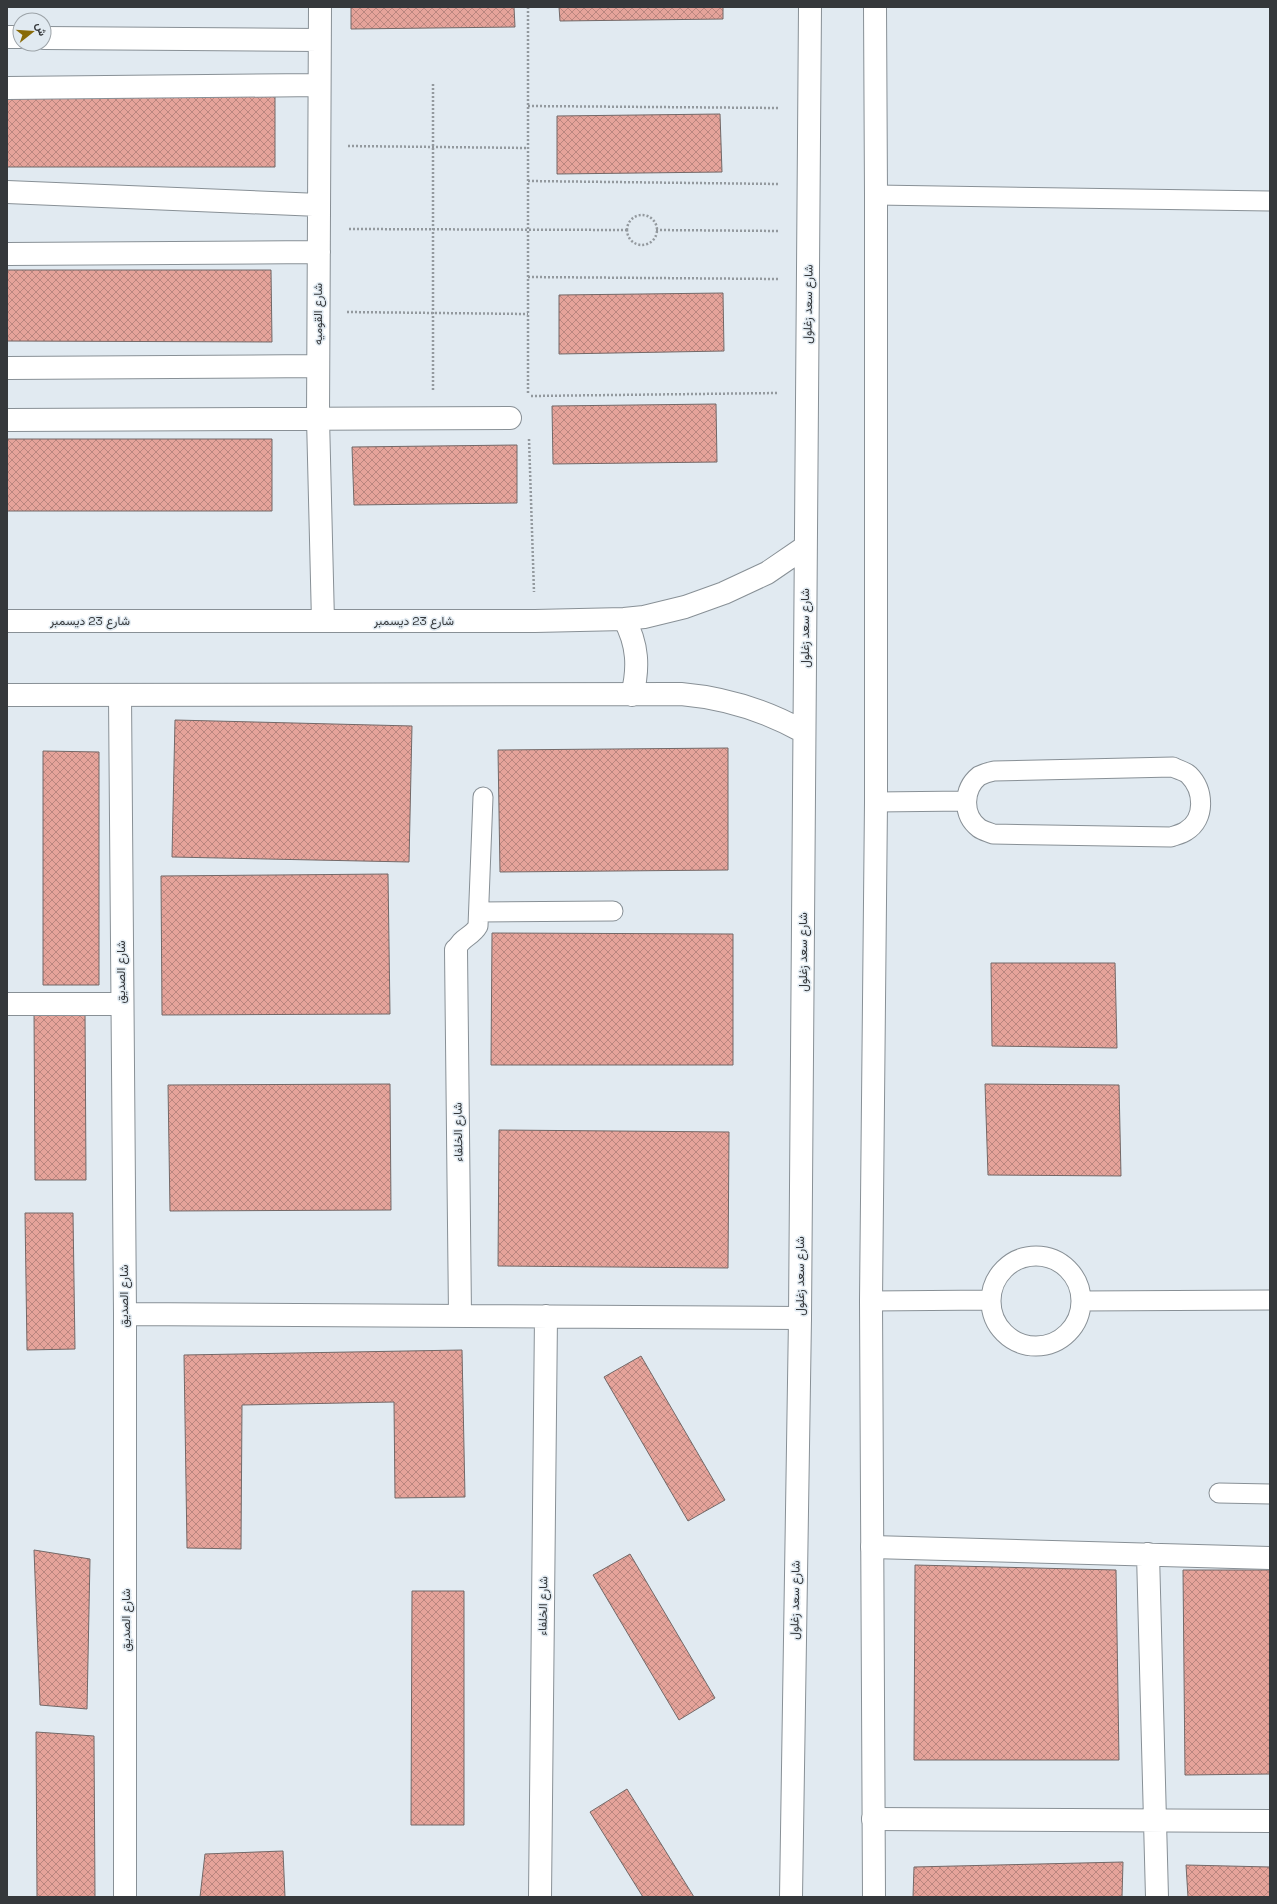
<svg xmlns="http://www.w3.org/2000/svg" width="1277" height="1904" viewBox="0 0 1277 1904" font-family="'Space Grotesk',Vazirmatn,sans-serif">
<defs>
<pattern id="building-cross-hatch" width="8" height="8" patternUnits="userSpaceOnUse"><rect width="8" height="8" fill="#e5a39a"/><path d="M0 0l8 8M0 8l8-8" fill="none" stroke="#ba867f"/></pattern>
</defs>
<rect width="100%" height="100%" fill="#e1eaf1"/>
<path fill="url(#building-cross-hatch)" stroke="#736968" d="M351,7H514L515,27L351,29Z
M559,7H723V19L560,21Z
M7,95H275V167H7Z
M720,114L722,172L557,174V116Z
M7,270H271L272,342L7,341Z
M723,293L724,351L559,354V295Z
M716,404L717,462L553,464L552,406Z
M7,439H272V511H7Z
M517,445V503L354,505L352,447Z
M175,720L412,726L409,862L172,857Z
M728,748V870L500,872L498,750Z
M43,751L99,752V985H43Z
M388,874L390,1014L162,1015L161,876Z
M492,933L733,934V1065H491Z
M991,963H1115L1117,1048L992,1046Z
M34,1009H85L86,1180H35Z
M390,1084L391,1210L170,1211L168,1085Z
M985,1084L1119,1085L1121,1176L988,1175Z
M499,1130L729,1132L728,1268L498,1266Z
M25,1213H73L75,1349L27,1350Z
M462,1350L465,1497L395,1498L394,1402L242,1405L241,1549L187,1548L184,1355Z
M641,1356L725,1500L688,1521L604,1377Z
M34,1550L90,1559L87,1709L40,1705Z
M630,1554L715,1698L679,1720L593,1575Z
M915,1565L1116,1570L1119,1760H914Z
M1183,1570H1270V1774L1185,1775Z
M412,1591H464V1825H411Z
M36,1732L94,1736L95,1897H37Z
M627,1789L694,1897H643L590,1812Z
M283,1851L285,1897H200L205,1854Z
M1123,1862L1122,1897H913L914,1867Z
M1186,1865L1270,1867V1897H1188Z"/>
<g fill="none" stroke-linecap="round" stroke-linejoin="round">
<defs>
<path id="lane" d="M876,195L1270,201
M1173,767C1178,770 1185,771 1189,775C1204,790 1206,819 1186,831C1182,834 1176,835 1171,837L993,834C989,832 983,831 979,828C962,815 963,789 979,776C983,774 989,772 994,771Z
M876,802L966,801
M479,912L613,911
M456,950C461,937 472,937 478,926L483,797
M991 1301a45 45 0 1 1 90 0a45 45 0 1 1-90 0Z
M871,1301L991,1300
M1081,1301L1270,1300
M1219,1493L1270,1494"/>
<path id="street" d="M320,7L318,418L323,621
M7,37H20
M44,38L319,40
M7,88L319,85
M7,192L319,205
M7,254L319,252
M7,368L318,366
M7,420L510,418
M120,695L125,1314V1897
M456,950L460,1315
M7,1004H121
M125,1314L800,1318
M872,1547L1270,1558
M1148,1554L1157,1897
M873,1819L1270,1821
M540,1897L546,1316"/>
<path id="primary" d="M624,619C638,644 639,668 632,695
M7,621H535L624,619L644,617L685,607L724,593L767,573L805,547
M7,695L681,694C726,698 765,710 804,732
M791,1897L800,1318L810,7
M874,1897L871,1301L876,802V195L875,7"/>
</defs>
<use href="#lane" stroke="#889096" stroke-width="21"/>
<use href="#street" stroke="#889096" stroke-width="24"/>
<use href="#primary" stroke="#889096" stroke-width="24"/>
<path stroke="#93999e" stroke-width="2.5" stroke-dasharray="2 2" stroke-linecap="butt" d="M528,7V394
M433,84V390
M528,106L779,108
M348,146L528,148
M528,181L779,184
M627 230a15 15 0 1 1 30 0a15 15 0 1 1-30 0Z
M349,229L627,230
M656,230L780,231
M528,277L778,279
M347,312L528,314
M531,396L778,393
M529,439L534,592"/>
<use href="#lane" stroke="#fff" stroke-width="19"/>
<use href="#street" stroke="#fff" stroke-width="22"/>
<use href="#primary" stroke="#fff" stroke-width="22"/>
</g>
<g text-anchor="middle" dominant-baseline="central" stroke-width="3" stroke-linejoin="round" paint-order="stroke">
<g font-size="12" fill="#35383b" stroke="#e1eaf1">
<text transform="translate(808 304) rotate(-89)">شارع سعد زغلول</text>
<text transform="translate(318 314) rotate(-90)">شارع القوميه</text>
<text x="90" y="621">شارع 23 ديسمبر</text>
<text x="414" y="621">شارع 23 ديسمبر</text>
<text transform="translate(805 628) rotate(-90)">شارع سعد زغلول</text>
<text transform="translate(803 952) rotate(-90)">شارع سعد زغلول</text>
<text transform="translate(121 972) rotate(-90)">شارع الصديق</text>
<text transform="translate(458 1132) rotate(-91)">شارع الخلفاء</text>
<text transform="translate(800 1276) rotate(-90)">شارع سعد زغلول</text>
<text transform="translate(124 1296) rotate(-90)">شارع الصديق</text>
<text transform="translate(795 1600) rotate(-89)">شارع سعد زغلول</text>
<text transform="translate(543 1606) rotate(-89)">شارع الخلفاء</text>
<text transform="translate(126 1620) rotate(-90)">شارع الصديق</text>
</g>
</g>
<rect width="1277" height="1904" fill="none" stroke="#35383b" stroke-width="16"/>
<g transform="translate(32 32) rotate(73)"><circle r="19" fill="#e1eaf1" stroke="#9ca3a8"/>
<path d="M0-3L7 15L0 10L-7 15Z" fill="#886a08"/>
<text y="-6" font-size="11" font-weight="bold" text-anchor="middle" fill="#35383b">ش</text>
</g>
</svg>
